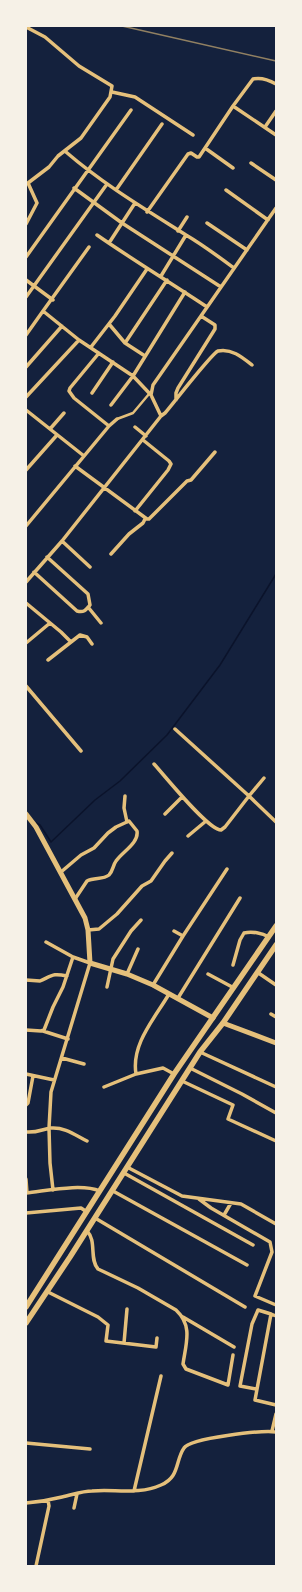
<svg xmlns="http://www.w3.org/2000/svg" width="302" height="1592" viewBox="0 0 302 1592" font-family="'PT Sans',sans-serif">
<rect width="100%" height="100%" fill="#14213d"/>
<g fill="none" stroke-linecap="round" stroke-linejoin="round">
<path stroke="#0b132b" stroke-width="1.5" d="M36,823L40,825L51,842L95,800L120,781L167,735L220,665L276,574"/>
<path stroke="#e5c07b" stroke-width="2.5" d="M117,419L133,413L149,394"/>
<path stroke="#e5c07b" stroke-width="3.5" d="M26,27L45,37L79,66L112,86L110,97L81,138L58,156L49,167L28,183L37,203L26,224
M112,92L135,97L193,135
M233,106L253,79C261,77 269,80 276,84
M265,127L276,111
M205,148L233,106L276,135
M66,152C103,184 145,209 186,235C203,245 219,257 234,268
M251,163L276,180
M74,188L122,223L221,287
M116,190L162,124
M226,190L268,220
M147,212L188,154L191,153L197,157H199L205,148L233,168
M207,223L247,250
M178,231L187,217
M97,235C133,260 171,283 207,307
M109,243L135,203
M26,257L131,110
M161,276L186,235
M26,280L53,300
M26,297L107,184
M43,311L89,247
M109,324L125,343L145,356
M26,335L43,311L79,340L133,376L151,395L161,416
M125,343L167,280
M91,347L115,316L147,269
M99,353L70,388L69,391L74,398L109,426
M26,367L62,326
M92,393L113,362
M151,395L153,385L276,208
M26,397L79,340
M176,400V393L178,388L215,329V325L201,316
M111,405L133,376L185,292
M26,410L84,456
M135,427L146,436
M50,429L64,413
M75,466L147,519H149L187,481L191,480L215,452
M26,470L57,435
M135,511L168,470L171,464L169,461L143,440
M26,526L109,426L117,419
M62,541L90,567
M111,554L129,534L143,523L145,519
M34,572L77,611C84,613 86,610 90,605L88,594L47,557
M26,582L62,541L161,416L165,413C172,405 212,353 218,351C231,348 242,357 252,365
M26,603L61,632L71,642
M88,607L101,623
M26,643L50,623
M48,660L80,635L87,637L92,644
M26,686L81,751
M175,729L249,796L264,778
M154,764C165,776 208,830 221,830L225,827L249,796L276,822
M125,796L124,808L127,822
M165,814L182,797
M188,836L206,821
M61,872L81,855L94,848L108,833L116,827L129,821L137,831C139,843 122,852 116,861C113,865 113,871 109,875C103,880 94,877 87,881L75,899
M88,930L99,929L117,914L142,886L151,881L165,861L172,853
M174,931L183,936
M46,942L73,957
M233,965L240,940L244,933C252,931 262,933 269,937
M257,972L276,985
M127,974L138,949
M208,974L234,988
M26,980L40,981C53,975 53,973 67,976
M153,985L183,936L227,869
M107,987L113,959L131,931L141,920
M178,998L240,898
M271,1014L276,1017
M26,1030L41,1031L44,1030L53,1007L63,987L73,957L90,963L51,1092L49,1128L50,1163L53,1190
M43,1031L68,1039
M200,1052L276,1087
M62,1058L84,1064
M190,1068L242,1094L276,1113
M26,1074L54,1080
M136,1074C131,1044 155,1018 169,994
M182,1081L233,1105L228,1119L276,1141
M104,1087L136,1074L163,1068L174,1074
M26,1105L28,1103L33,1076
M26,1132C38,1133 42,1129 51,1128C65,1127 75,1135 87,1141
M127,1167L182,1196L241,1204L276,1224
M124,1173L253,1245
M26,1179L27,1193
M113,1191L247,1265
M26,1193C46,1191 81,1183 100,1191
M199,1199L211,1208L270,1242L272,1252L255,1296L276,1305
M26,1213L81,1208L87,1212
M224,1215L231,1203
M95,1218L245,1307
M87,1231C97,1241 89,1259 98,1269L138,1288L176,1310C193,1326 186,1343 183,1364L186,1369L228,1385L233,1355
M48,1292L98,1317L108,1325L106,1341L156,1347L157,1338
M276,1316L271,1314L255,1400L276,1405
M183,1317L234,1347
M124,1343L127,1309
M256,1389L240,1386L252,1324L258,1310L271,1314
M272,1431L276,1414
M26,1443L90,1449
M134,1491L161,1376
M26,1503C38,1502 50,1500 62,1497C72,1495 82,1491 92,1491C115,1489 139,1495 161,1485C180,1477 175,1461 184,1448C190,1438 263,1430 276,1432
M74,1508L77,1494
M36,1566L49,1506L48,1500"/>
<path stroke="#e5c07b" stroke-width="5" d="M26,814L36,827L85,918L88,930L90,963L127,974L153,985L213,1018
M223,1023L276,1043"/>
<path stroke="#e5c07b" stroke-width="5.5" d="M26,1307L174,1074L276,926
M26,1323L70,1257L200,1052L223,1023L276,945"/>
<path stroke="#918062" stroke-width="1.5" d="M122,26L276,61"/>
</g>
<rect width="302" height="1592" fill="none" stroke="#f6f1e7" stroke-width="54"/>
</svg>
